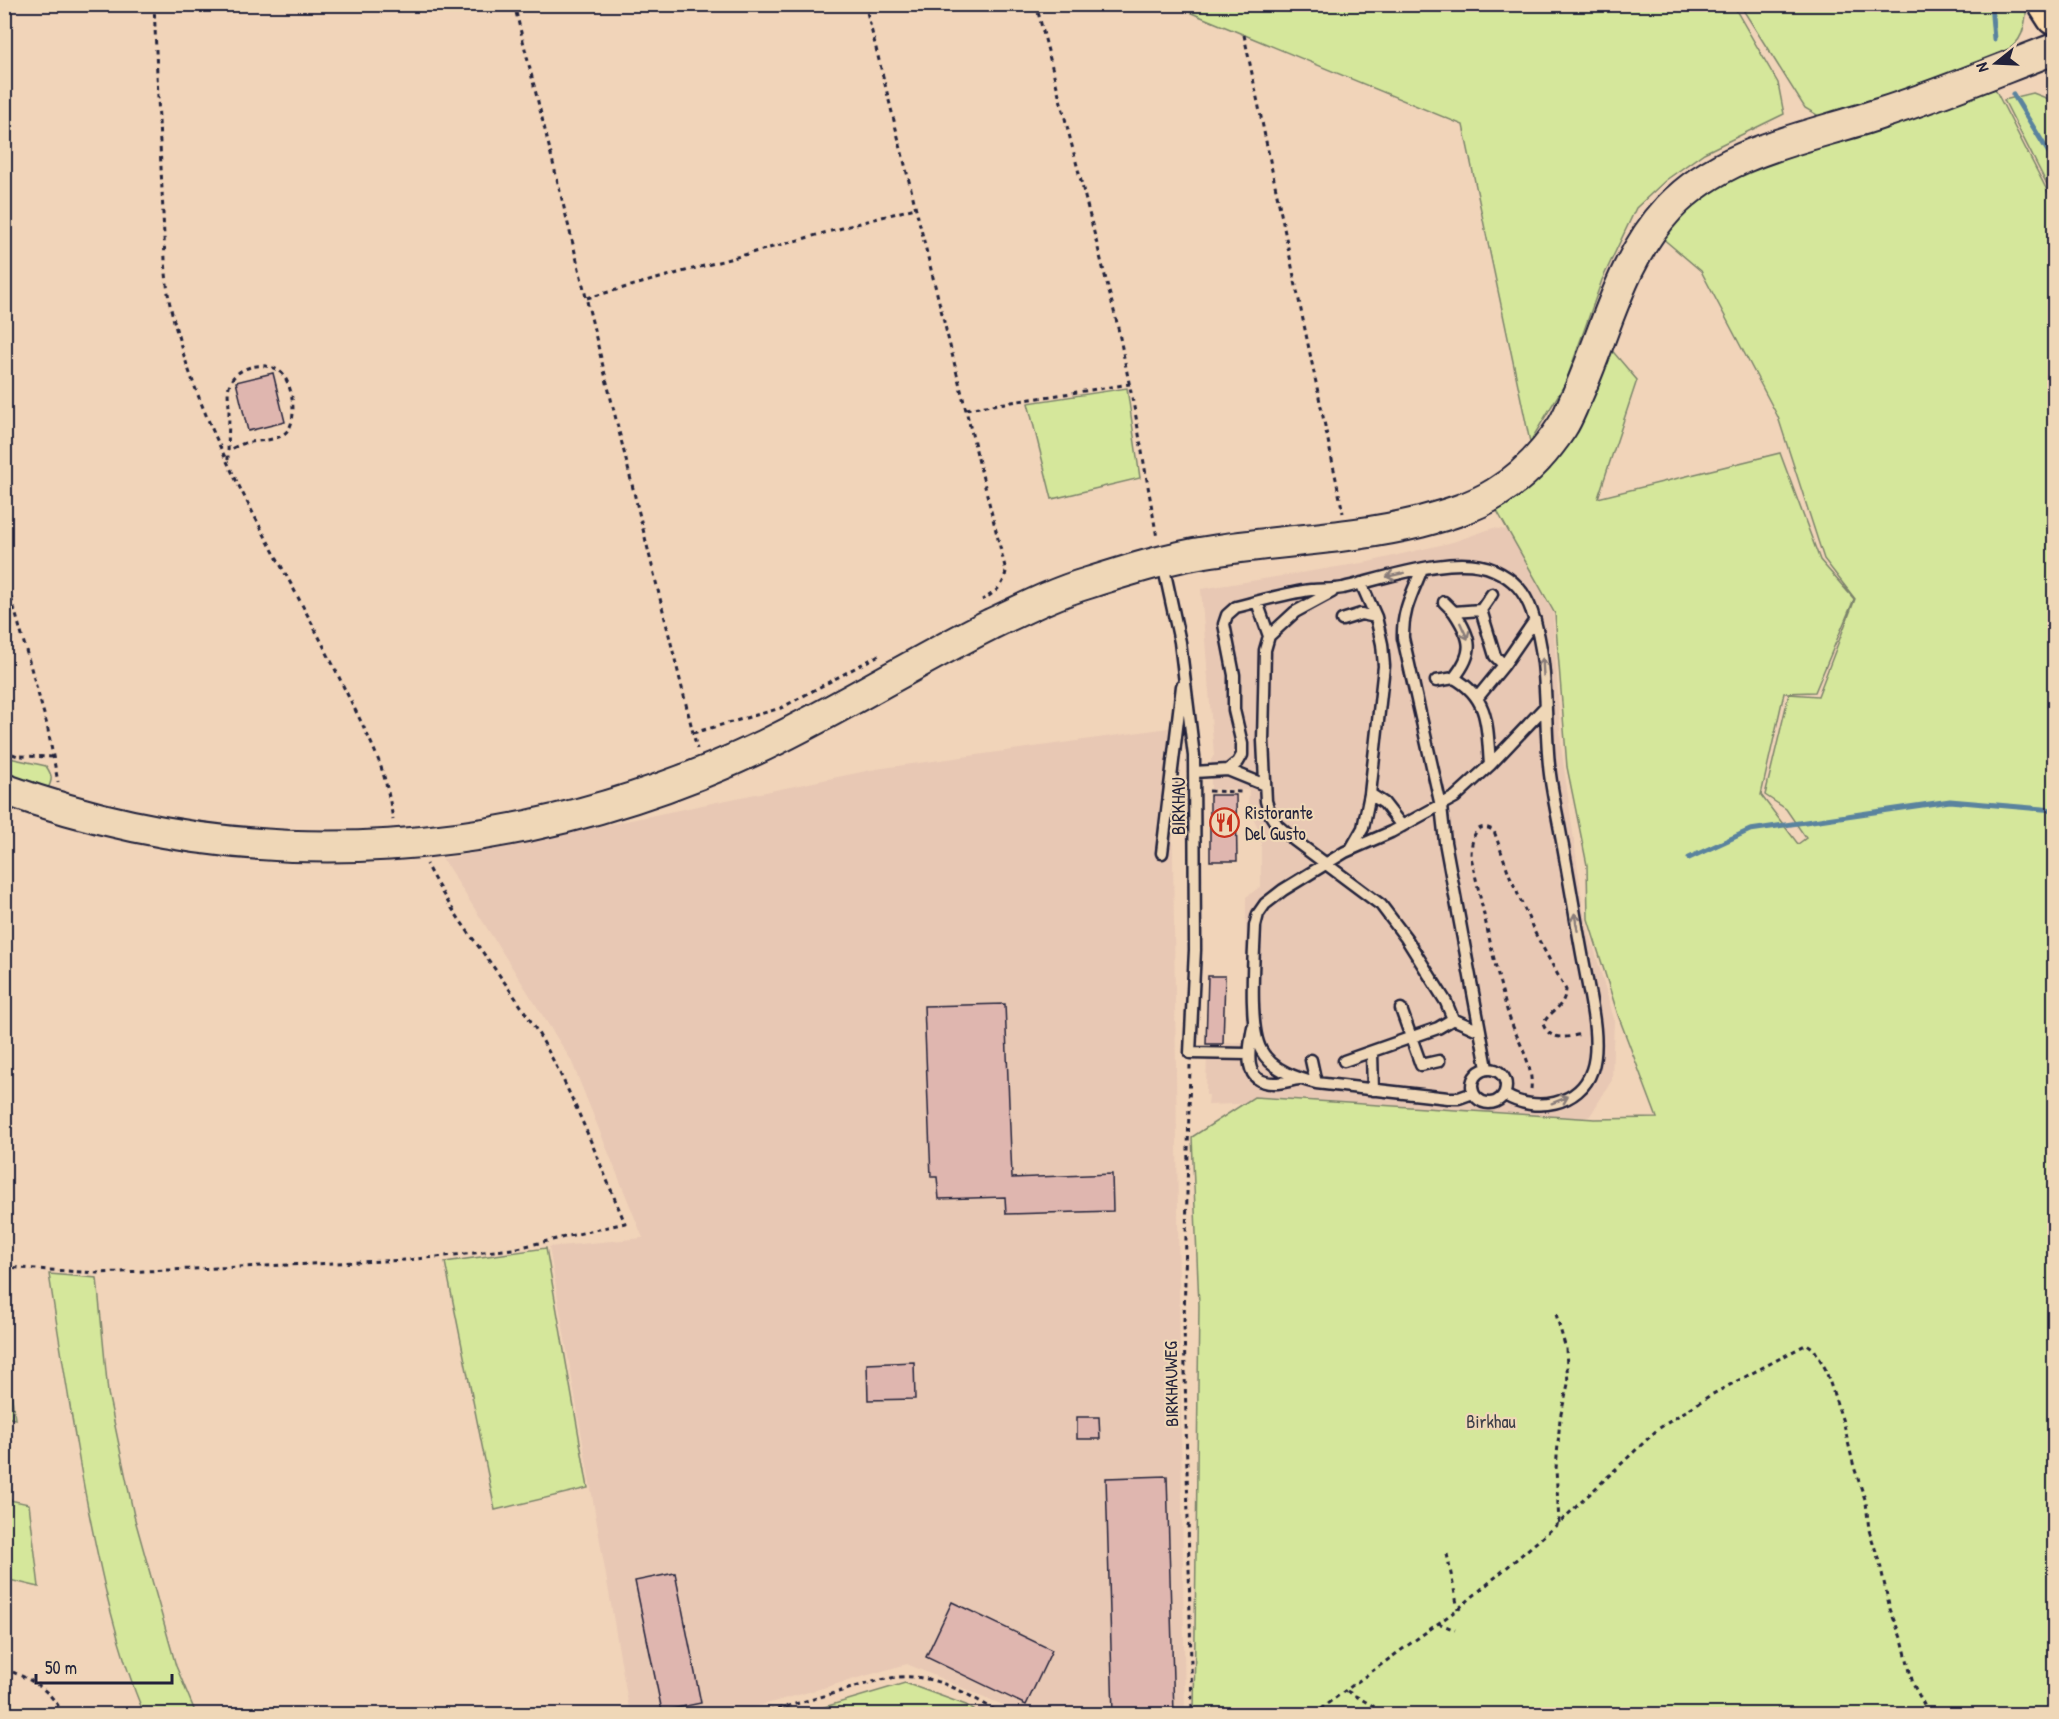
<svg xmlns="http://www.w3.org/2000/svg" width="2059" height="1719" viewBox="0 0 2059 1719" font-family="'Patrick Hand',sans-serif">
<rect width="100%" height="100%" fill="#f1d4b9"/>
<filter id="ink" filterUnits="userSpaceOnUse"><feTurbulence type="fractalNoise" baseFrequency=".0167" numOctaves="2"/><feDisplacementMap in="SourceGraphic" scale="12" xChannelSelector="R" yChannelSelector="G"/><feConvolveMatrix kernelMatrix="1 2 1 2 8 2 1 2 1" color-interpolation-filters="sRGB"/></filter>
<g filter="url(#ink)">
<path fill="#e8c8b4" d="M1493,528L1508,530L1553,613L1561,746L1584,913L1614,1019L1612,1080L1590,1116L1542,1130L1259,1103L1208,1105L1209,1095H1206L1207,1044L1245,1042L1246,897L1261,886V835L1248,806L1249,790L1211,789V760L1214,755L1201,589L1368,562L1453,542Z
M1169,728L1173,856L1185,1714H1024L907,1664L731,1714H630L549,1247L643,1238L571,1060L443,859L876,769Z"/>
<path fill="#d5e79b" stroke="#7c846b" stroke-width="1.5" d="M1172,5H1733L1778,83L1784,114L1704,153L1666,180L1636,208L1602,280L1565,384L1530,442L1463,125Z
M1740,5H2027C2024,39 2020,44 1990,62L1822,118L1805,108Z
M1995,89L2054,204V1714H1194L1199,1305L1192,1137L1254,1097L1595,1119L1657,1118L1618,1015L1588,919L1587,865L1567,767L1555,614L1496,509L1550,469L1609,347L1637,380L1598,498L1780,453L1820,560L1854,599L1815,692L1784,693L1761,795L1798,844L1806,838L1786,809L1765,795L1789,694L1818,696L1855,599L1824,559L1778,417L1701,271L1661,237L1698,196L1771,158Z
M2033,93L2054,101V198L2004,100Z
M1127,388L1140,478L1052,499L1028,403Z
M5,757L46,766C52,775 53,779 48,788L5,779Z
M546,1248L588,1488L495,1510L445,1262Z
M49,1274L97,1278L108,1393L134,1516L176,1666L196,1714H144C117,1649 102,1578 88,1508C73,1430 61,1352 49,1274Z
M5,1356L6,1357L15,1419L5,1417Z
M5,1499L29,1504L39,1587L5,1579Z
M905,1683L966,1705L980,1714H801Z"/>
<g fill="none" stroke-linecap="round" stroke-linejoin="round">
<path stroke="#5a839e" stroke-width="5" d="M1991,4L1994,39
M2013,94L2054,161
M1689,858L1750,830L1950,801L2054,810"/>
</g>
<path fill="#dfb6af" stroke="#22223b" stroke-width="1.5" d="M273,373L285,422L248,431L236,382Z
M1210,795H1236L1237,861H1210Z
M1208,976H1225L1223,1044H1206Z
M1005,1004L1012,1178L1112,1174L1113,1211L1006,1214L1005,1197L939,1199L937,1177H931L924,1006Z
M914,1362L915,1399L868,1400L867,1364Z
M1077,1417H1099L1100,1439H1077Z
M1167,1476L1174,1714H1113L1106,1478Z
M675,1573L701,1703L662,1711L635,1581Z
M952,1602L1052,1650L1026,1705L926,1657Z"/>
<g fill="none" stroke-linecap="round" stroke-linejoin="round">
<defs>
<path id="lane" d="M1163,564L1180,642L1194,756L1195,950L1190,1053L1248,1054
M1422,569C1412,594 1402,611 1403,638L1441,806L1445,842L1487,1068
M1361,583L1376,617L1382,644L1384,666L1370,794L1384,803L1402,826
M1257,602L1269,636L1265,650L1263,741L1266,801L1270,814L1277,825L1294,840L1381,905L1406,938L1446,1002L1453,1019L1480,1031
M1444,602L1454,612
M1481,610L1492,594
M1342,620L1361,614L1376,617
M1269,636L1295,612L1332,592
M1436,681L1454,678
M1478,697L1504,665
M1490,765C1487,728 1490,698 1454,678C1475,652 1472,639 1454,612L1481,610L1495,656L1504,665L1535,620
M1228,770L1238,762L1242,755V744L1234,710V675L1224,624L1227,615L1236,607C1260,601 1286,593 1311,590C1322,589 1333,590 1343,588C1382,579 1457,552 1494,570C1514,579 1525,592 1532,612C1549,661 1544,714 1549,765C1551,789 1557,813 1561,836C1570,883 1577,929 1586,975C1591,1002 1601,1044 1592,1070C1580,1106 1534,1113 1505,1095
M1194,772L1228,770L1265,785
M1351,849L1363,828L1370,794
M1162,853L1182,686
M1401,1009L1421,1065L1439,1061
M1253,1027C1249,1049 1241,1084 1275,1083C1283,1083 1291,1080 1299,1079
M1372,1052L1373,1090
M1311,1060L1316,1083
M1344,1061L1438,1028L1453,1019
M1472 1086a17 17 0 1 1 34 0a17 17 0 1 1-34 0Z
M1473,1093L1459,1098H1448L1316,1083C1296,1078 1272,1070 1261,1050C1248,1027 1254,955 1255,926L1258,914L1265,904L1283,890L1345,852L1391,832L1455,797L1490,765L1545,707"/>
<path id="secondary" d="M4,789C257,881 524,860 765,745C842,708 915,662 991,624C1023,609 1054,593 1088,583C1129,570 1170,557 1212,551C1281,540 1352,539 1420,522C1446,515 1474,507 1496,493C1522,477 1545,453 1562,427C1568,418 1572,406 1577,396C1606,332 1620,261 1669,208C1723,150 1807,138 1879,114C1939,95 1996,71 2054,49"/>
<path id="primary" d="M2045,4L2054,18"/>
</defs>
<use href="#lane" stroke="#22223b" stroke-width="15"/>
<use href="#secondary" stroke="#22223b" stroke-width="34"/>
<use href="#primary" stroke="#22223b" stroke-width="38"/>
<path stroke="#22223b" stroke-width="3" stroke-dasharray="4.5 4.5" stroke-linecap="butt" d="M154,4L165,260C166,273 167,287 169,300C198,435 278,551 337,673C350,701 366,729 378,759C386,779 390,800 393,820
M514,4L697,749
M865,4L1006,571C1004,586 996,592 982,600
M1036,4L1117,323L1136,417L1157,538
M1244,35L1343,513
M587,298L915,208
M966,409L1130,384
M228,460C228,443 229,426 229,409C229,402 227,393 229,386C234,367 263,360 279,371C292,379 298,418 288,430C279,442 258,440 245,443C239,445 233,448 228,450
M4,572L47,725L58,782
M693,733L781,708L879,655
M4,751L18,756L54,757
M1209,791L1241,792
M1190,1065L1184,1322L1192,1714
M1531,1089C1534,1062 1514,1036 1507,1010C1493,960 1483,908 1471,857C1471,843 1474,818 1494,831L1509,874L1535,933L1566,990C1563,1010 1551,1009 1543,1024C1549,1041 1567,1038 1581,1034
M5,1267L97,1273L407,1260L513,1249L625,1223C597,1158 572,1089 535,1028C501,972 456,923 426,864
M1556,1314L1566,1349L1568,1384L1560,1418L1556,1469L1559,1523
M1447,1554L1458,1609
M1438,1623L1455,1630
M4,1669C30,1678 50,1689 63,1714
M1347,1691L1387,1714
M760,1714C788,1706 817,1698 845,1690C866,1684 891,1675 913,1677C946,1679 975,1699 1002,1714
M1313,1714L1458,1609L1559,1523L1658,1429L1709,1396L1807,1344L1814,1349L1825,1368L1844,1425L1854,1467L1866,1502L1869,1530L1880,1564L1890,1609L1903,1643L1913,1684L1929,1714"/>
<use href="#lane" stroke="#efd7b7" stroke-width="10"/>
<use href="#secondary" stroke="#efd7b7" stroke-width="30"/>
<use href="#primary" stroke="#fddcac" stroke-width="33"/>
</g>
<defs><path id="oneway-shaft" d="M-6 0H5M1.5-3L5.5 0L1.5 3" fill="none" stroke-width="1.6" stroke-linecap="round" stroke-linejoin="round" transform="scale(1.5)"/></defs>
<g stroke="#887c79">
<use href="#oneway-shaft" transform="translate(1395 575) rotate(167)"/>
<use href="#oneway-shaft" transform="translate(1464 631) rotate(65)"/>
<use href="#oneway-shaft" transform="translate(1543 667) rotate(-93)"/>
<use href="#oneway-shaft" transform="translate(1576 922) rotate(-100)"/>
<use href="#oneway-shaft" transform="translate(1560 1100) rotate(-22)"/>
</g>
</g>
<defs>
<symbol id="restaurant-ring" viewBox="-11 -11 22 22"><circle r="9.5" fill="#efd7b7" stroke="#c8321e" stroke-width="1.5"/><path d="M-5-6h1v4h1v-4h1v4h1v-4h1v5L-1.5 .5V6h-2V.5L-5-1ZM5-6V6H3V1.5H1.5Q1.5-4 5-6Z" fill="#c8321e"/></symbol>
</defs>
<g fill-rule="evenodd">
<use href="#restaurant-ring" x="1208" y="806" width="33" height="33"/>
</g>
<g text-anchor="middle" dominant-baseline="central" stroke-width="4.5" stroke-linejoin="round" paint-order="stroke">
<g font-size="18" fill="#22223b" stroke="#efd7b7">
<text transform="translate(1178 806) rotate(-90)">BIRKHAU</text>
<text transform="translate(1171 1384) rotate(-91)">BIRKHAUWEG</text>
</g>
<g font-size="18" fill="#22223b" stroke="#efd7b7" text-anchor="start">
<text x="1245" y="812">Ristorante<tspan x="1245" dy="21">Del Gusto</tspan></text>
</g>
<g font-size="18" fill="#3d4049" stroke="#efd7b7">
<text x="1491" y="1421">Birkhau</text>
</g>
</g>
<rect width="2059" height="1719" fill="none" stroke="#efd7b7" stroke-width="24"/>
<rect x="12" y="12" width="2035" height="1695" fill="none" stroke="#22223b" stroke-width="2" filter="url(#ink)"/>
<g transform="translate(1996 63) rotate(252)" stroke="#efd7b7" stroke-width="4.5" paint-order="stroke">
<path d="M0-4.5L10 22L0 15L-10 22Z" fill="#22223b"/>
<text y="-9" font-size="16" font-weight="bold" text-anchor="middle" fill="#22223b">N</text>
</g>
<path d="M36 1674v9h136v-9" fill="none" stroke="#22223b" stroke-width="3"/>
<text x="45" y="1674" font-size="18" fill="#22223b" stroke="#efd7b7" stroke-width="4.5" paint-order="stroke">50 m</text>
</svg>
